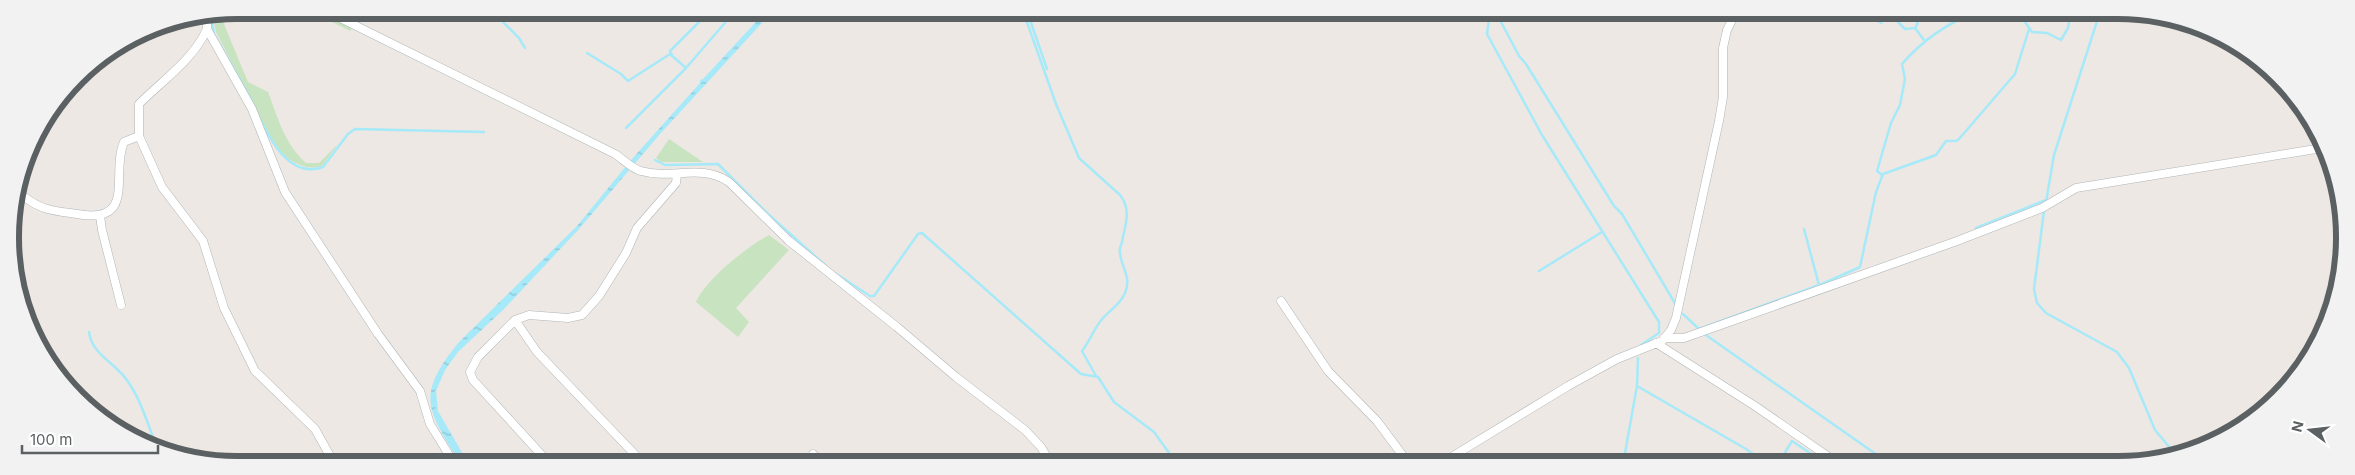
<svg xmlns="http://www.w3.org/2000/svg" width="2355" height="475" viewBox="0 0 2355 475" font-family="Inter,sans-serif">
<defs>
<pattern id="water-ripples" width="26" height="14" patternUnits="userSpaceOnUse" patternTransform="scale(1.25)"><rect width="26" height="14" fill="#a6e9f9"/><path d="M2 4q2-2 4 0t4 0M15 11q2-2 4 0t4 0" fill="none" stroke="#8ac0cd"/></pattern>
</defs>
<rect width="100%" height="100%" fill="#ede8e3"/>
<path fill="#c8e3c0" d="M308,10H316L352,28L350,31Z
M222,13L221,17L248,82L268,92C278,118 284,143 306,163H319L338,144L322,166C303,172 284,158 273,143L216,32L213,15Z
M669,139L703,162H661L656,158Z
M769,235L789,250L736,308L749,322L738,337L696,302C707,278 747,247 769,235Z"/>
<path fill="url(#water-ripples)" d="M766,11H773L660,134L579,229L503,310L458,352L445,370L436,391L438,411L468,463H460C427,409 415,396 459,342L577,226L631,160L700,83V80L703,79Z"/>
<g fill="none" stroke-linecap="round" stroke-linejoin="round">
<path stroke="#a6e9f9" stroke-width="2.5" d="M453,10L461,13L487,10
M491,10L519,38L525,48
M1023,11L1056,104L1079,158L1120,195C1132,210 1125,225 1122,242C1121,245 1119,249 1120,253C1121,267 1132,277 1125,293C1120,305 1111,309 1103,318C1094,328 1090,341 1082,351L1096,376
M1027,11L1047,69
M1476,11L1484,18L1500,20L1519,56L1526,64L1614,206L1622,214L1676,305
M1862,12L1881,23L1891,12
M1912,12C1918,17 1920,22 1915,28L1924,40
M2018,12L2032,32L2047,33L2061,40L2068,28L2070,16L2088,12
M1890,14L1905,29L1915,28
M211,15L214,34L252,101
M1489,19L1487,34L1542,135L1659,322V333L1641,345
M587,53L621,74L628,81L670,54L686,68
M672,55L670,51L711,10
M258,115C270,139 289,179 323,167L348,134L355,129L484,132
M626,128L686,68L736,10
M655,160L665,165L718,164L768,214L825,265
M1882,175L1877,171L1891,123L1900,105L1905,79L1902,64C1923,40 1945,25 1975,12
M2046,202L2054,155L2100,12
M2044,211L2034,289L2037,303L2046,313L2117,352L2129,368L2155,430L2171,449L2179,454
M1976,228L2046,200
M1804,229L1819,285
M1539,271L1602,232
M835,273L870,296H874L918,234L922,233L1081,374L1098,377L1114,402L1154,432L1177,464
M1683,314L1699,329
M1699,329L1822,284L1860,267L1876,192L1883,174L1936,155L1946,141H1956L1959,139L2015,74L2029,29
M89,332C91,349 105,358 117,369C138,388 146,420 156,445
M1703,333L1890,464
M1637,386L1746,449L1767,464
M1623,464L1637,386L1638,358
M1778,464L1792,441L1826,464"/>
<defs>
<path id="minor" d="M324,10L615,154C623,159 632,169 641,171C672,180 700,163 729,182L789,241L897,327L956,377L1025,430L1041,447L1051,464
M207,16V29L252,109L285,192L378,334L420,391L430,424L454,463
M207,29C193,60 163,80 139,104V136L162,187L203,241L224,308L255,371L315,429L334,463
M26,198C43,211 57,211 77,214C138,225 110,173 124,142L139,136
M100,216L102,230L121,305
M1281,301L1328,371L1377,421L1409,464
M515,320L537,352L643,463
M1664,338H1684L1957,241L2042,208L2076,188L2322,148
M1656,343L1755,406L1839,464
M813,454L823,464
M549,463L473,380L470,372L478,357L515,320L529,315L568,318L582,315L599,296L626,253L637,228L676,183L677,174
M1440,464L1568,386L1617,359L1662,341L1671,330L1676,318L1719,121L1723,97V48L1727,30L1736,12"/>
</defs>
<use href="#minor" stroke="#b0b5b7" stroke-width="9"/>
<use href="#minor" stroke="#fff" stroke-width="8"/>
</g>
<path d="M0 0H2355V475H0ZM237 19H2118A218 218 0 0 1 2336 237V238A218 218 0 0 1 2118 456H237A218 218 0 0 1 19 238V237A218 218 0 0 1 237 19Z" fill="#f2f2f2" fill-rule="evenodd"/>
<path fill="none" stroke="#5b6062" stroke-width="6" d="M237 19H2118A218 218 0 0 1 2336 237V238A218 218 0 0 1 2118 456H237A218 218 0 0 1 19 238V237A218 218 0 0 1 237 19Z"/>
<g transform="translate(2310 430) rotate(285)" stroke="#ffffff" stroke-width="4" paint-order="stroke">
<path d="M0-4L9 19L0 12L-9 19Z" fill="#5b6062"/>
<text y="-8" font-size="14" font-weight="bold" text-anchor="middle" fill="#5b6062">N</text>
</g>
<path d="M22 445v8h136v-8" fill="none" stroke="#5b6062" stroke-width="2.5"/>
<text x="30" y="445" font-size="15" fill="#5b6062" stroke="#ffffff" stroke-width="4" paint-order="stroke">100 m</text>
</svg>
